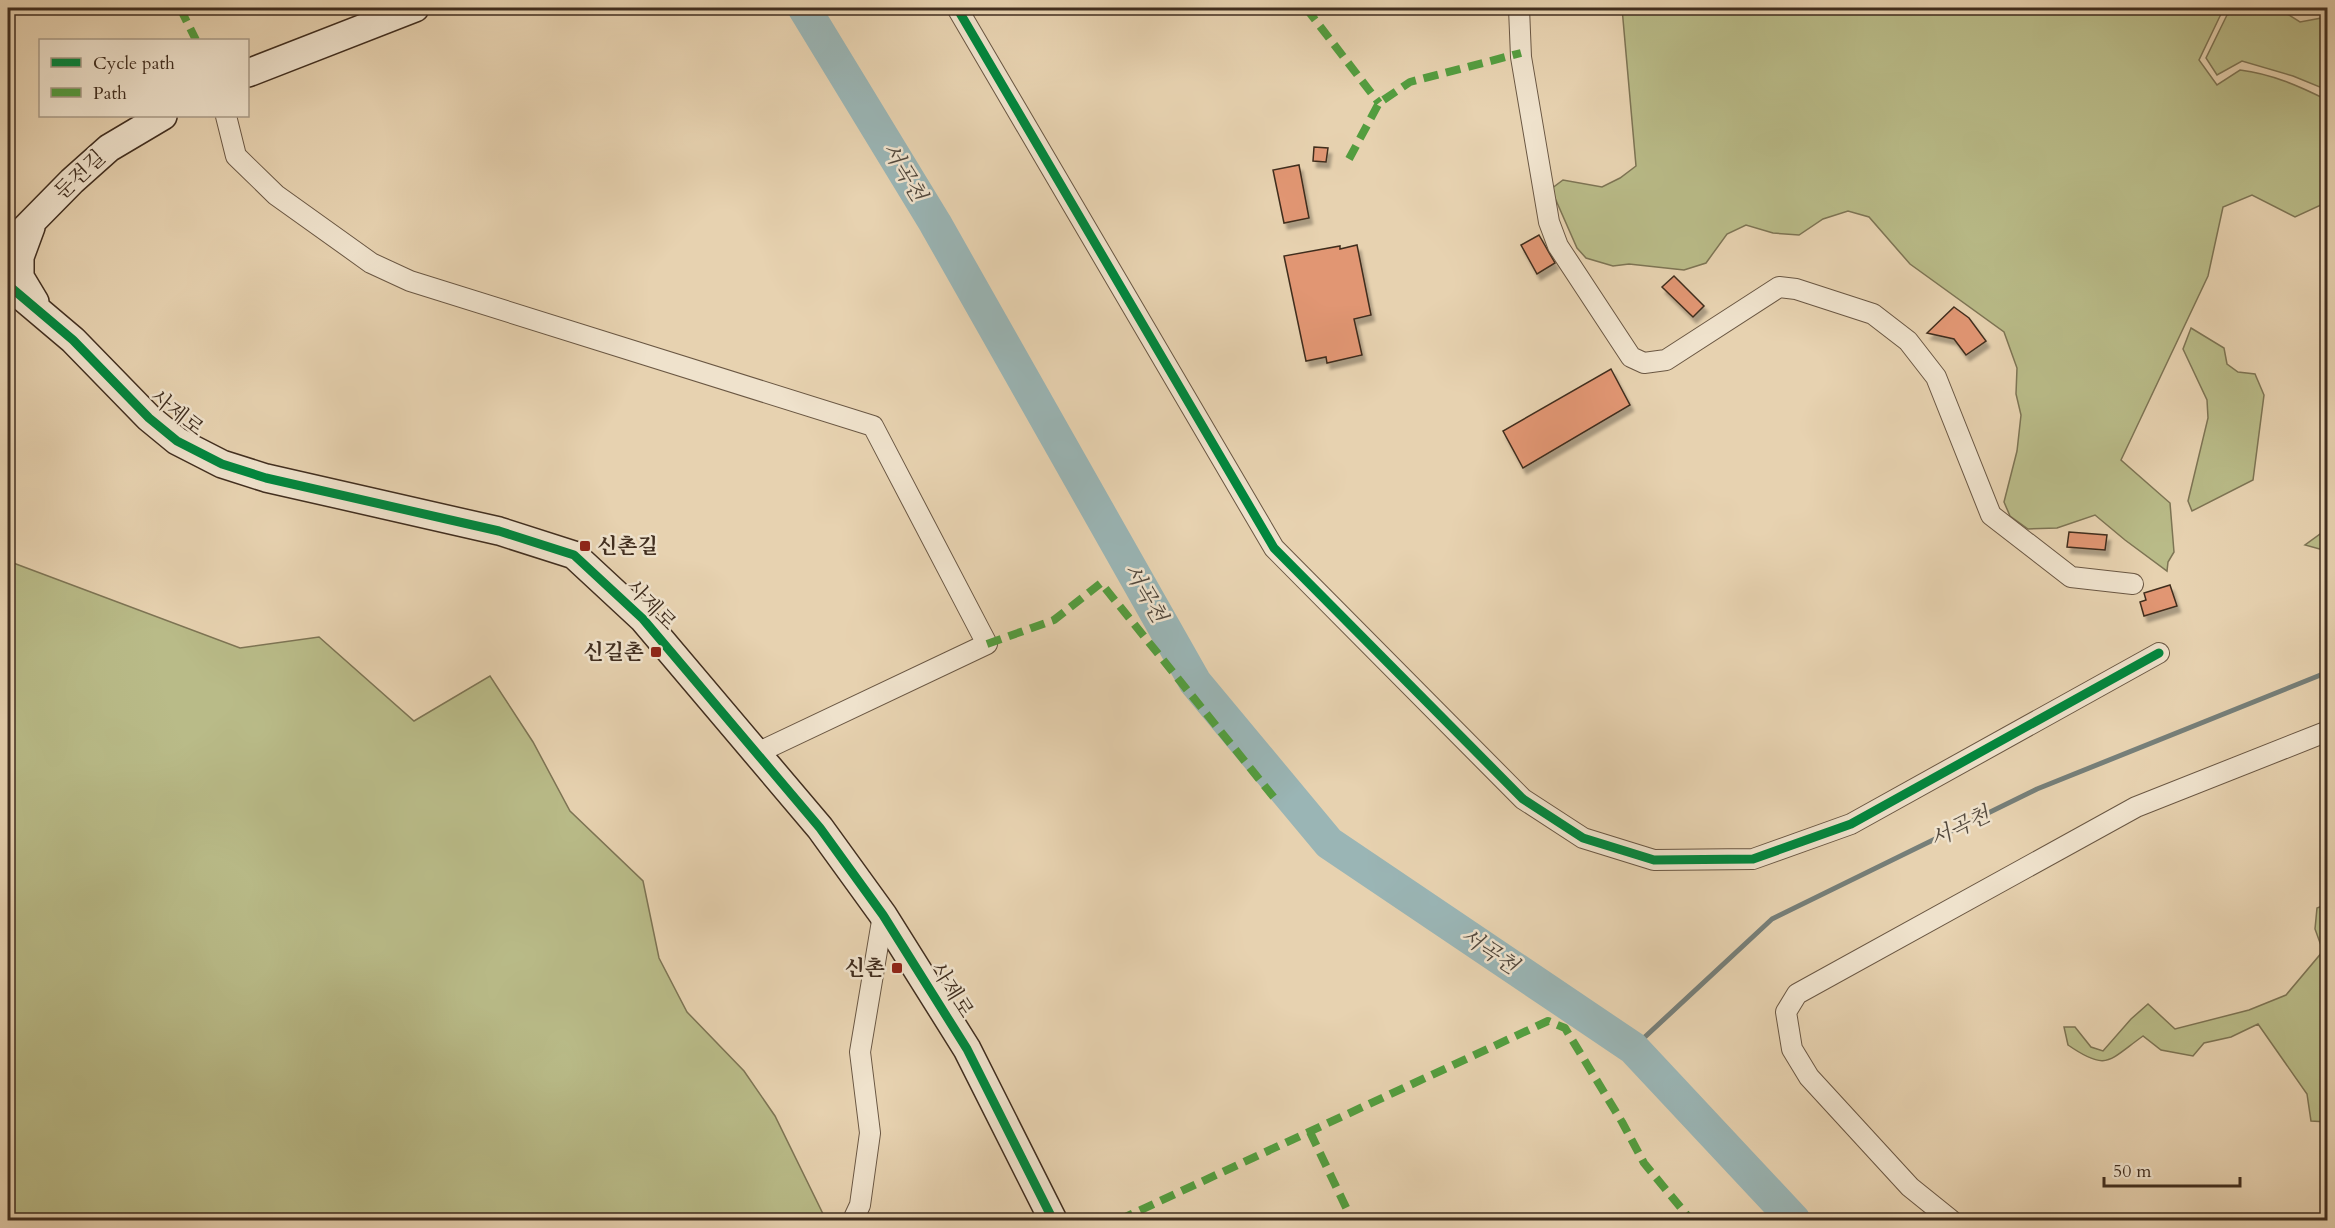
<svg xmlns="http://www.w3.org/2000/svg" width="2335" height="1228" viewBox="0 0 2335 1228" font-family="Cardo,'Noto Serif KR',serif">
<defs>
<filter id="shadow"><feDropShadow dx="3.5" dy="6" stdDeviation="1.5" flood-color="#0004"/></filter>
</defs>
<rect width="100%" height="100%" fill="#e7d2b0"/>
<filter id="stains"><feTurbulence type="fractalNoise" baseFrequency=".00333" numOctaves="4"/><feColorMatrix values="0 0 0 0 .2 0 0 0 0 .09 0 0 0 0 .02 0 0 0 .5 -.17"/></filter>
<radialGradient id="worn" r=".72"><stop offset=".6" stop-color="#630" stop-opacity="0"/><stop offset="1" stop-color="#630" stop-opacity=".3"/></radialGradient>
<path fill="#b9bb88" stroke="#7d7454" stroke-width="1.5" d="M1622,8H2236L2221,14L2199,60L2217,85L2240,70C2272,74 2299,86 2327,100V184L2321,205L2295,217L2252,195L2223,207L2208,276L2121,460L2170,503L2174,552L2168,562L2167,571L2125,540L2095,515L2057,528L2028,529L2010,516L2004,502L2017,451L2021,415L2016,394L2017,368L2004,332L1910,264L1869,217L1848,211L1823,219L1799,235L1773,233L1746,225L1727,234L1706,263L1684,270L1629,264L1613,266L1586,258L1577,248L1551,189L1563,180L1602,187L1620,178L1636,166Z
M2247,8H2278L2300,22L2327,17V90L2293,76L2242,61L2217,75L2206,58L2227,15Z
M2191,328L2224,348L2227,364L2238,372L2255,374L2264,395L2253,480L2192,511L2188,501L2208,418L2207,400L2183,349Z
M2327,529V551L2305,545Z
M8,561L240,648L319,637L414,721L490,676L533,742L570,811L643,881L659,958L687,1012L744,1071L775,1116L826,1220H8Z
M2327,904V1122L2311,1121L2307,1094L2258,1024L2231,1037L2204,1043L2193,1056L2161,1050L2143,1036C2108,1061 2107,1072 2068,1045L2064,1027H2075L2091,1047L2103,1051L2131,1019L2148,1004L2175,1029L2249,1010L2286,995L2323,951L2315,929L2317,908Z"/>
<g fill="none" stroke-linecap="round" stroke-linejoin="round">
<path stroke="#767f79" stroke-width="5" d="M1633,1048L1772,919L2037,789L2328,672"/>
<path stroke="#9ab5b5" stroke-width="33" d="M804,8L935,223L1195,682L1329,843L1633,1048L1794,1220"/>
</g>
<path fill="#e19673" stroke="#412e1f" stroke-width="1.5" filter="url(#shadow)" d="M1314,147L1328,148L1326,162L1313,161Z
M1299,165L1309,218L1284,223L1273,170Z
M1539,235L1555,263L1537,274L1521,245Z
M1357,245L1371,315L1354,319L1362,355L1327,363L1326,357L1306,361L1284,256L1340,246V249Z
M1674,276L1704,306L1693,317L1662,287Z
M1954,307L1969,318L1986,341L1966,355L1954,339L1927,333Z
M1611,369L1630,405L1523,468L1503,431Z
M2069,532L2107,535L2105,550L2067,547Z
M2170,585L2177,606L2144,616L2140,602L2146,600L2144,593Z"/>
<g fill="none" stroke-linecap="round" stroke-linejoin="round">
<defs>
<path id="street" d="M957,8L1274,548L1523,799L1583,838L1654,860L1753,859L1851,824L2159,653
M1519,8L1521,57L1549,222L1558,246L1631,357L1644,363L1666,360L1779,287L1796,289L1873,314L1908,341L1936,377L1991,515L2071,577L2133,584
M226,116L236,156L276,195L371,263L410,281L873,426L987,644L757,753
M853,1220L860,1205L870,1133L860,1052L883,915
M1951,1220L1910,1187L1809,1077L1792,1049L1786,1012L1797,994L2136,807L2328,731"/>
<path id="secondary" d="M248,73L415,8
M31,227L20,257V277L35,302
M8,246L72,181L109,148L163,116
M8,285L73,340L149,418L177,441L222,464L266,478L499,531L574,555L643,619L820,828L883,915L967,1049L1053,1220"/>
</defs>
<use href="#street" stroke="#6a5743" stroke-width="22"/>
<use href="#secondary" stroke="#412e1f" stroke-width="30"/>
<use href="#street" stroke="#efe2cc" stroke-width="20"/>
<use href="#secondary" stroke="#efe2cc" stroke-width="27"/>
<path stroke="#539d3f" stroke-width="8" stroke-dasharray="15 8" stroke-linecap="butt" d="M180,8L196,40
M1306,8L1379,103
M1349,159L1379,103L1410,82L1521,53
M987,644L1054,620L1101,583L1276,800
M1310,1132L1352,1220
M1119,1220L1548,1021L1565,1028L1622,1122L1644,1163L1691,1220"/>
<defs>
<path id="cycleway" d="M957,8L1274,548L1523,799L1583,838L1654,860L1753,859L1851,824L2159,653
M8,285L73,340L149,418L177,441L222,464L266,478L499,531L574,555L643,619L820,828L883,915L967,1049L1053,1220"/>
</defs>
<use href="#cycleway" stroke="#efe2cc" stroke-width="13"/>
<use href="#cycleway" stroke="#00873e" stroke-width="9"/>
</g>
<g fill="#8f2418" stroke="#efe2cc" stroke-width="2">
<rect x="579" y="540" width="12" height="12" rx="3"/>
<rect x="650" y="646" width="12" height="12" rx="3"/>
<rect x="891" y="962" width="12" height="12" rx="3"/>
</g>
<g text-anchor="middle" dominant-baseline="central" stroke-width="5" stroke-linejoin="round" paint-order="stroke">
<g font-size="21" fill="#412e1f" stroke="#efe2cc">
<text transform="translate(80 175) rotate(-43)">둔전길</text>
<text transform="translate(177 413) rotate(38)">사제로</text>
<text transform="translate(651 605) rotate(46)">사제로</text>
<text transform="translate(952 990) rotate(58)">사제로</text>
</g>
<g font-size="21" font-weight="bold" fill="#412e1f" stroke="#efe2cc" text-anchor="end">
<text x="597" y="546" text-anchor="start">신촌길</text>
<text x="644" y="652">신길촌</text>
<text x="885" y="968">신촌</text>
</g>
<g font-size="22" font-style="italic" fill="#53493d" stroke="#efe2cc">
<text transform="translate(904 172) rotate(59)">서곡천</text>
<text transform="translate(1145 593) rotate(60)">서곡천</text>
<text transform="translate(1960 827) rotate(-26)">서곡천</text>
<text transform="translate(1489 951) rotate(34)">서곡천</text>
</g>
</g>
<rect width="2335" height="1228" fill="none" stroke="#e7d2b0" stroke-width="30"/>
<rect x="9" y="9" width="2317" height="1210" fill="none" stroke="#412e1f" stroke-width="3"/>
<rect x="15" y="15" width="2305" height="1198" fill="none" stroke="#412e1f" stroke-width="1.5"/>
<rect x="39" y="39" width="210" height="78" fill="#efe2cc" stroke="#a99a87" stroke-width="1.5"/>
<rect x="51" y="58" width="30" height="9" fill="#00873e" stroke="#a99a87" stroke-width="1.5"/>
<text x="93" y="69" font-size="18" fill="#412e1f">Cycle path</text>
<rect x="51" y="88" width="30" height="9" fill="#539d3f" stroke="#a99a87" stroke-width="1.5"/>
<text x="93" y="99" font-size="18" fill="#412e1f">Path</text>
<path d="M2104 1177v9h136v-9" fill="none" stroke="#412e1f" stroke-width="3"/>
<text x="2113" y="1177" font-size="18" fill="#412e1f" stroke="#efe2cc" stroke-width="4.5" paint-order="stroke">50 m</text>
<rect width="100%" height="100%" filter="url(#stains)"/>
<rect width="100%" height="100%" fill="url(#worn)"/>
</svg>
